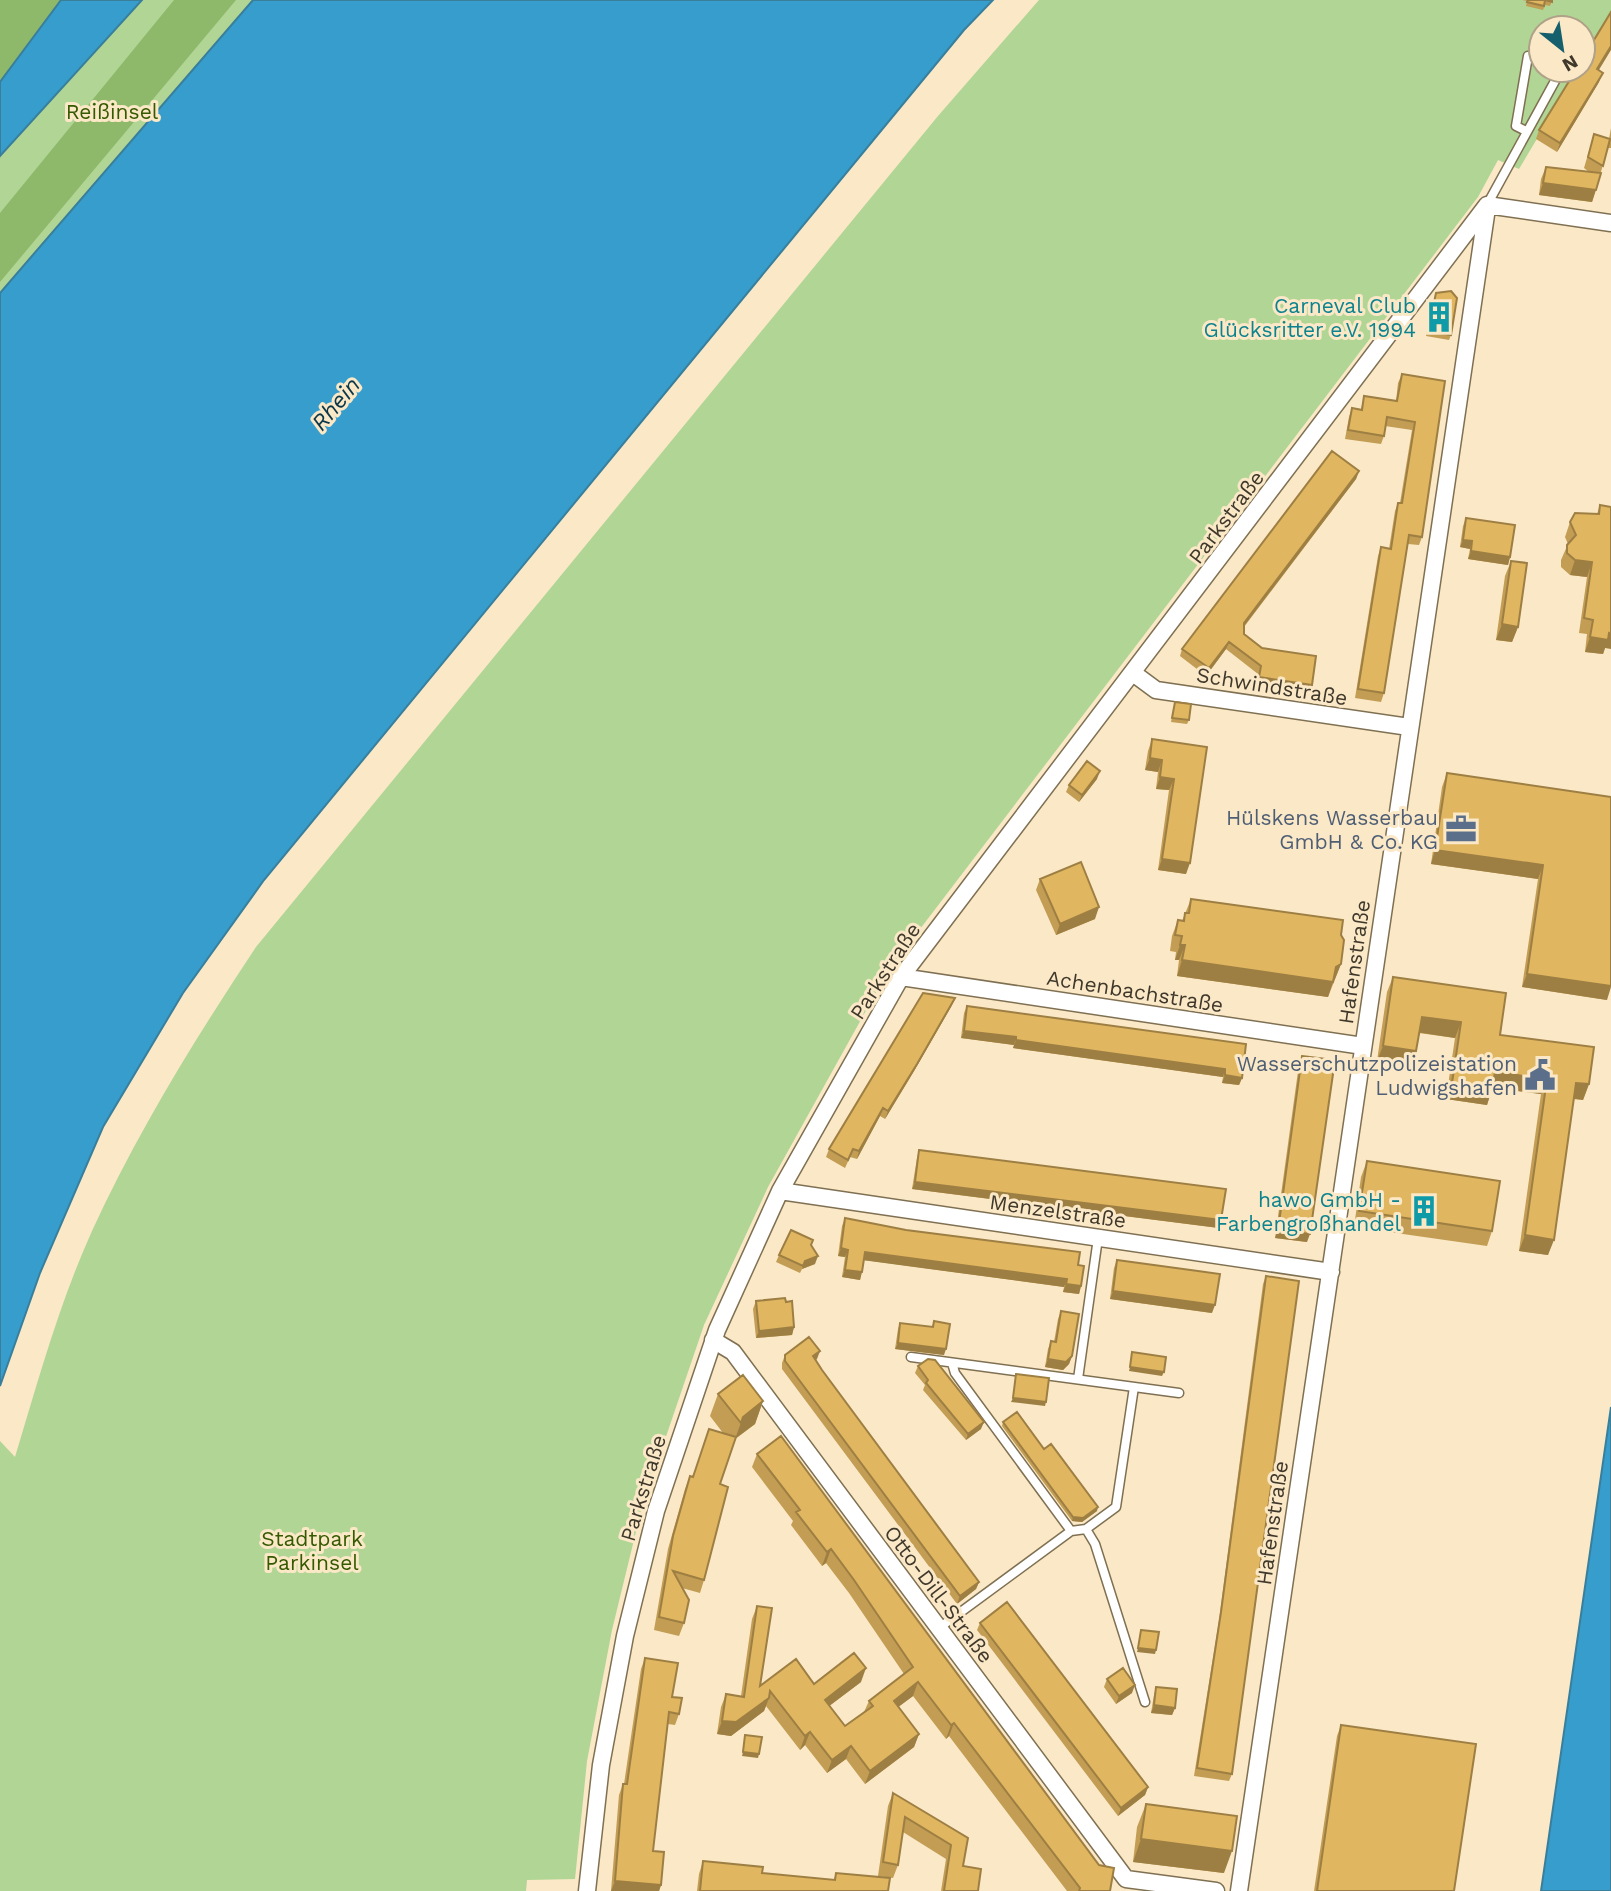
<svg xmlns="http://www.w3.org/2000/svg" width="1611" height="1891" viewBox="0 0 1611 1891" font-family="'Work Sans',sans-serif">
<rect width="100%" height="100%" fill="#fae8c7"/>
<path fill="#b0d594" d="M0,0H342L0,429Z
M1039,0H1611V15L1583,61V28H1541V70H1578L1519,169L1498,160L1478,197L888,971L768,1187L704,1325L642,1507L612,1630L587,1761L575,1879L527,1880L526,1891H0V1441L15,1457C38,1381 59,1304 92,1231C138,1131 195,1039 256,947L938,116Z"/>
<path fill="#8eb96a" d="M0,0H61L0,82Z
M174,0H236L0,282V213Z"/>
<path fill="#369dcc" stroke="#397f9c" stroke-width="2" d="M61,0H142L0,156V82Z
M253,0H993L964,30L264,880L183,993L103,1127L40,1273L0,1386V293Z
M1611,1407V1891H1541Z"/>
<g fill="none" stroke-linecap="round" stroke-linejoin="round">
<defs>
<path id="lane" d="M1526,131L1516,126L1528,56L1541,59
M1487,205L1561,70
M911,1357L1179,1393
M952,1363L955,1373L1071,1531L1086,1529L1116,1507L1134,1387
M1078,1379L1098,1238
M1086,1529L1095,1544L1145,1702
M939,1628L1071,1531"/>
<path id="street" d="M1487,205L1611,223
M1133,673L1156,690L1409,727
M901,977L1363,1046
M780,1191L1331,1272
M713,1340L733,1352L1126,1879
M1126,1879L1216,1891
M587,1891L601,1765L625,1636L656,1511L717,1330L780,1191L901,977L1487,205
M1239,1891L1487,208"/>
</defs>
<use href="#lane" stroke="#7f7052" stroke-width="11"/>
<use href="#street" stroke="#7f7052" stroke-width="19"/>
<use href="#lane" stroke="#fff" stroke-width="8"/>
<use href="#street" stroke="#fff" stroke-width="16"/>
</g>
<path fill="#c29d53" d="M1522,0H1552L1550,6L1545,5L1543,10L1526,6L1527,1Z
M1599,70V82L1557,152L1536,139L1539,130Z
M1611,128V148H1608L1592,202L1539,195L1541,179L1546,167L1589,172L1584,168L1594,134L1609,139Z
M1436,293L1451,335L1449,340L1426,336Z
M1402,374L1445,381L1422,537L1419,545L1408,544L1384,693L1381,702L1355,698L1378,556L1381,547L1389,549L1395,511L1398,503H1400L1412,430L1385,426L1384,436L1381,444L1345,439L1349,417L1352,408L1361,409L1364,396L1396,401L1398,383Z
M1359,471L1356,479L1244,627V634L1309,693L1257,685L1258,674L1226,649L1206,676L1180,656L1182,649Z
M1600,505L1605,648L1603,654L1585,652L1587,634L1579,633L1587,577L1570,575L1561,567V560L1568,544L1565,537L1570,522L1597,514Z
M1466,518L1510,557L1508,565L1468,559L1470,549L1460,547L1463,526Z
M1511,561L1518,627L1512,642L1496,640L1505,576Z
M1175,702L1189,720L1187,724L1171,722Z
M1152,739L1207,747L1186,874L1158,870L1169,790L1156,789L1158,772L1145,770L1148,751Z
M1447,773L1611,797L1607,1000L1522,987L1538,879L1431,864L1442,787Z
M1097,779L1079,802L1066,792L1069,785Z
M1040,879L1095,919L1056,935L1036,890Z
M1191,899L1341,935V964L1328,997L1177,976L1179,960H1175L1176,952L1170,951L1172,936L1178,920L1182,921Z
M1393,977L1500,1035L1589,1084L1583,1100L1573,1099L1548,1255L1519,1251L1541,1094L1492,1088L1487,1105L1446,1099L1455,1038L1419,1033L1411,1066L1377,1061L1387,992Z
M952,1005L914,1071L885,1119L880,1116L857,1159L850,1157L845,1168L826,1157L829,1149Z
M967,1006L1246,1044L1242,1078L1239,1085L1222,1083L1223,1077L1013,1048L1014,1045L961,1038L964,1013Z
M1302,1056L1307,1242L1275,1238L1299,1064Z
M919,1150L1219,1228L912,1189L917,1158Z
M1367,1161L1492,1231L1487,1246L1354,1227L1361,1177Z
M845,1218L1078,1265L1081,1286L1079,1294L1063,1292L1064,1287L864,1260L860,1280L842,1277L845,1257L838,1256L842,1226Z
M811,1245L815,1264L802,1269L800,1273L776,1262L779,1255Z
M1117,1260L1212,1313L1110,1299L1114,1268Z
M1266,1276L1232,1774L1229,1781L1194,1776L1219,1620L1263,1284Z
M756,1301L786,1302L794,1327L792,1335L756,1338L753,1309Z
M1061,1311L1072,1356L1069,1364L1063,1370L1045,1367L1048,1349L1051,1341L1054,1342L1058,1319Z
M934,1321L944,1355L895,1349L898,1329L900,1323L932,1327Z
M785,1355L817,1359L815,1360L822,1370L979,1582L976,1589L957,1604L782,1369V1363Z
M918,1366L981,1429L966,1440L923,1390L925,1385L915,1373Z
M718,1394L763,1401L755,1424L735,1439L720,1484L704,1580L700,1593L682,1588L684,1623L679,1636L654,1630L668,1549L685,1489L690,1476L693,1477L723,1433L710,1416Z
M1003,1422L1097,1511L1082,1522L1072,1521L1002,1426Z
M757,1454L1110,1891H1067L949,1736L946,1739L913,1696L898,1707L919,1734L914,1747L865,1784L846,1759L827,1773L805,1745L800,1750L766,1706L764,1711L731,1736L717,1734L721,1707L726,1694L741,1696L752,1619L757,1606L760,1686L861,1682L829,1706L845,1726L864,1712L869,1701L904,1674L849,1593L826,1563L822,1566L791,1525L793,1521L752,1467Z
M980,1623L1148,1787L1145,1795L1118,1816L977,1630Z
M645,1658L672,1697L679,1714L675,1725L668,1724L653,1851L661,1885L659,1891H611L619,1795L623,1784H624L641,1669Z
M1107,1679L1132,1693L1116,1704L1104,1687Z
M1156,1687L1175,1708L1172,1715L1151,1713L1154,1695Z
M1341,1725L1454,1891H1314L1337,1736Z
M893,1793L968,1838L963,1866L978,1891H941L946,1859L903,1832L898,1865L893,1878L878,1876L888,1806Z
M1146,1804L1224,1873L1133,1862L1137,1827Z
M703,1861L762,1873L834,1880L836,1873L888,1891H697L699,1874Z"/>
<path fill="#9e7f43" d="M1611,46V50L1594,78L1597,69Z
M1603,73L1599,82L1557,152L1560,143Z
M1543,183L1596,190L1592,202L1539,195Z
M1359,471L1356,479L1241,630L1244,623Z
M1463,540L1472,541L1470,549L1460,547Z
M1471,551L1510,557L1508,565L1468,559Z
M1575,560L1592,562L1587,577L1570,575Z
M1502,624L1518,627L1512,642L1496,640Z
M1609,633L1611,634V649L1605,648L1603,654L1585,652L1590,637Z
M1229,642L1226,649L1206,676L1209,668Z
M1259,677L1312,685L1309,693L1257,685Z
M1150,758L1162,760L1158,772L1145,770Z
M1100,771L1097,779L1079,802L1082,795Z
M1160,777L1174,779L1169,790L1156,789Z
M1435,850L1543,865L1538,879L1431,864Z
M1162,859L1190,863L1186,874L1158,870Z
M1099,907L1095,919L1056,935L1060,924Z
M1180,945H1185L1179,960H1175Z
M1182,960L1336,967L1341,964L1335,979L1331,982H1333L1328,997L1177,976Z
M1527,974L1611,986V987L1607,1000L1522,987Z
M955,998L952,1005L914,1071L885,1119L888,1111Z
M1422,1017L1461,1022L1455,1038L1416,1032Z
M964,1031L1016,1037L1014,1045L961,1038Z
M1016,1040L1225,1069L1223,1077L1013,1048Z
M1383,1046L1416,1051L1411,1066L1377,1061Z
M1495,1072L1547,1079L1541,1094L1489,1087Z
M1225,1075L1242,1078L1239,1085L1222,1083Z
M1452,1083L1492,1089L1487,1105L1446,1099Z
M1576,1083L1589,1084L1583,1100L1570,1098Z
M883,1108L880,1116L857,1159L859,1151Z
M915,1182L1221,1220L1219,1228L912,1189Z
M1278,1230L1310,1234L1307,1242L1275,1238Z
M1525,1235L1554,1240L1548,1255L1519,1251Z
M841,1248L848,1250L845,1257L838,1256Z
M865,1252L1067,1279L1064,1287L862,1260Z
M818,1256L815,1264L802,1269L805,1261Z
M845,1270L862,1272L860,1280L842,1277Z
M1066,1284L1081,1286L1079,1294L1063,1292Z
M1113,1291L1215,1305L1212,1313L1110,1299Z
M794,1327L792,1335L756,1338L759,1331Z
M898,1343L946,1349L944,1355L895,1349Z
M820,1351L817,1359L810,1364L813,1356Z
M1072,1356L1069,1364L1063,1370L1045,1367L1048,1359Z
M1130,1367L1164,1372L1162,1376L1129,1371Z
M1013,1398L1046,1402L1045,1406L1011,1402Z
M763,1401L755,1424L735,1439L743,1417Z
M984,1422L981,1429L966,1440L968,1434Z
M1098,1507L1097,1511L1082,1522L1072,1521L1073,1517Z
M831,1549L826,1563L822,1566L827,1552Z
M979,1582L976,1589L957,1604L960,1596Z
M1138,1648L1156,1650L1155,1654L1137,1652Z
M866,1668L861,1682L820,1713L825,1700Z
M918,1682L913,1696L889,1714L894,1701Z
M1135,1685L1132,1693L1116,1704L1119,1696Z
M769,1698L764,1711L731,1736L717,1734L722,1721Z
M1154,1705L1175,1708L1172,1715L1151,1713Z
M954,1723L949,1736L946,1739L951,1725Z
M810,1732L805,1745L800,1750L805,1736Z
M919,1734L914,1747L865,1784L870,1771Z
M851,1746L846,1759L827,1773L832,1760Z
M743,1752L759,1754L758,1758L742,1756Z
M1148,1787L1145,1795L1118,1816L1121,1808Z
M1141,1839L1232,1851L1224,1873L1133,1862Z
M615,1881L661,1885L659,1891H611Z"/>
<path fill="#e1b660" stroke="#9e7f43" stroke-width="2" d="M1528,0H1552V2L1545,0L1544,6L1527,2Z
M1611,12V46L1597,69L1603,73L1560,143L1539,130L1576,70H1583V58Z
M1594,134L1610,139L1603,166L1588,157Z
M1546,167L1601,173L1596,190L1543,183Z
M1451,291L1457,298L1451,335L1428,331L1436,293Z
M1402,374L1445,381L1422,537L1409,535L1384,693L1358,689L1381,547L1391,549L1398,503H1402L1415,422L1387,417L1384,436L1348,430L1352,408L1362,410L1364,396L1397,401Z
M1332,451L1359,471L1244,623V634L1262,648L1316,656L1312,685L1259,677L1261,666L1229,642L1209,668L1182,649Z
M1600,505L1611,507V634L1609,633L1608,640L1590,637L1593,620L1584,618L1592,562L1575,560L1567,553V545L1576,535L1570,522L1575,513L1599,514Z
M1466,518L1515,525L1510,557L1471,551L1472,541L1463,540Z
M1511,561L1527,563L1518,627L1502,624Z
M1175,702L1191,704L1189,720L1172,718Z
M1152,739L1207,747L1190,863L1162,859L1174,779L1160,777L1162,760L1150,758Z
M1087,761L1100,771L1082,795L1069,785Z
M1447,773L1611,797V986L1527,974L1543,865L1435,850Z
M1081,862L1099,907L1060,924L1040,879Z
M1191,899L1343,920L1341,935L1344,940L1341,964L1336,967L1333,982L1182,960L1185,945H1180L1182,936L1175,935L1178,920L1184,921L1185,913H1189Z
M1393,977L1506,993L1500,1035L1594,1047L1589,1084L1576,1083L1554,1240L1525,1235L1547,1079L1495,1072L1492,1089L1452,1083L1461,1022L1422,1017L1416,1051L1383,1046Z
M923,993L955,998L917,1064L888,1111L883,1108L859,1151L853,1149L848,1160L829,1149Z
M967,1006L1246,1044L1242,1078L1225,1075V1069L1016,1040V1037L964,1031Z
M1302,1056L1335,1060L1310,1234L1278,1230Z
M919,1150L1226,1189L1221,1220L915,1182Z
M1367,1161L1500,1181L1492,1231L1359,1211Z
M845,1218L906,1230L1080,1252L1078,1265L1084,1266L1081,1286L1066,1284L1067,1279L865,1252L862,1272L845,1270L848,1250L841,1248Z
M791,1230L813,1240L811,1245L818,1256L805,1261L803,1266L779,1255Z
M1117,1260L1220,1274L1215,1305L1113,1291Z
M1266,1276L1299,1281L1232,1774L1197,1768L1221,1612Z
M785,1298L786,1302L792,1301L794,1327L759,1331L756,1301Z
M1061,1311L1079,1314L1072,1356L1066,1362L1048,1359L1051,1341L1056,1342Z
M934,1321L950,1324L946,1349L898,1343L900,1323L933,1327Z
M809,1337L820,1351L813,1356L822,1370L979,1582L960,1596L785,1361V1355Z
M1132,1352L1166,1357L1164,1372L1130,1367Z
M928,1359L935,1360L984,1422L968,1434L926,1383L928,1380L918,1366Z
M1016,1374L1049,1378L1046,1402L1013,1398Z
M743,1375L763,1401L743,1417L741,1423L718,1394Z
M1017,1412L1044,1449L1051,1444L1098,1507L1083,1518L1073,1517L1003,1422Z
M709,1429L736,1437L720,1484L728,1487L704,1580L673,1571L689,1600L684,1623L659,1617L673,1536L690,1476L693,1477Z
M781,1436L1099,1865L1114,1868L1110,1891H1079L1080,1888L954,1723L951,1725L918,1682L894,1701L919,1734L870,1771L851,1746L832,1760L810,1732L805,1736L770,1691L769,1698L736,1722L722,1721L726,1694L744,1697L757,1606L772,1608L760,1686L796,1659L814,1684L854,1653L866,1668L825,1700L845,1726L873,1706L869,1701L913,1667L854,1580L831,1549L827,1552L796,1512L800,1510L757,1454Z
M1007,1602L1148,1787L1121,1808L980,1623Z
M1141,1630L1159,1632L1156,1650L1138,1648Z
M645,1658L678,1663L672,1697L682,1698L679,1714L669,1712L653,1851L664,1852L661,1885L615,1881L623,1784H627Z
M1123,1668L1135,1685L1119,1696L1107,1679Z
M1156,1687L1177,1689L1175,1708L1154,1705Z
M1341,1725L1476,1744L1454,1891H1317Z
M745,1735L762,1737L759,1754L743,1752Z
M893,1793L968,1838L963,1866L981,1869L978,1891H944L951,1845L905,1817L898,1865L883,1862Z
M1146,1804L1237,1816L1232,1851L1141,1839Z
M703,1861L763,1867L762,1873L835,1880L836,1873L890,1878L888,1891H700Z"/>
<defs>
<symbol id="building-bare" viewBox="-9 -9 18 18"><path d="M-4-6H4V6H1V3H-1V6H-4ZM-2.5-4.3h1.7v1.8h-1.7ZM.8-4.3h1.7v1.8H.8ZM-2.5-1h1.7V.8h-1.7ZM.8-1h1.7V.8H.8Z" fill="#0f9aa8" stroke="#fae8c7" stroke-width="2.5" paint-order="stroke"/></symbol>
<symbol id="office-bare" viewBox="-9 -9 18 18"><path d="M-6-3h4V-5.5h4V-3h4V5H-6ZM-1-4.5V-3h2v-1.5ZM-6 0V1H6V0Z" fill="#5c6f8a" stroke="#fae8c7" stroke-width="2.5" paint-order="stroke"/></symbol>
<symbol id="civic-bare" viewBox="-9 -9 18 18"><path d="M-.6-6.5H3V-4.5H.6V-3L4-1V1h2V6H-6V1h2V-1L-.6-3ZM-1.2 2.5V6h2.4V2.5Z" fill="#5c6f8a" stroke="#fae8c7" stroke-width="2.5" paint-order="stroke"/></symbol>
</defs>
<g fill-rule="evenodd">
<use href="#building-bare" x="1417" y="295" width="44" height="44"/>
<use href="#office-bare" x="1439" y="807" width="44" height="44"/>
<use href="#civic-bare" x="1518" y="1053" width="44" height="44"/>
<use href="#building-bare" x="1402" y="1189" width="44" height="44"/>
</g>
<g text-anchor="middle" dominant-baseline="central" stroke-width="6" stroke-linejoin="round" paint-order="stroke">
<g font-size="21" fill="#345a01" stroke="#fae8c7">
<text x="112" y="111">Reißinsel</text>
<text x="312" y="1538">Stadtpark<tspan x="312" dy="24">Parkinsel</tspan></text>
</g>
<g font-size="21" fill="#0d838f" stroke="#fae8c7" text-anchor="end">
<text x="1416" y="305">Carneval Club<tspan x="1416" dy="24">Glücksritter e.V. 1994</tspan></text>
<text x="1401" y="1199">hawo GmbH -<tspan x="1401" dy="24">Farbengroßhandel</tspan></text>
</g>
<g font-size="21" fill="#3f382b" stroke="#fae8c7">
<text transform="translate(1226 517) rotate(-53)">Parkstraße</text>
<text transform="translate(1272 686) rotate(9)">Schwindstraße</text>
<text transform="translate(1354 962) rotate(-82)">Hafenstraße</text>
<text transform="translate(885 971) rotate(-57)">Parkstraße</text>
<text transform="translate(1135 991) rotate(9)">Achenbachstraße</text>
<text transform="translate(1058 1211) rotate(8)">Menzelstraße</text>
<text transform="translate(643 1488) rotate(-73)">Parkstraße</text>
<text transform="translate(1272 1523) rotate(-82)">Hafenstraße</text>
<text transform="translate(939 1594) rotate(53)">Otto-Dill-Straße</text>
</g>
<g font-size="21" fill="#4e5e75" stroke="#fae8c7" text-anchor="end">
<text x="1438" y="817">Hülskens Wasserbau<tspan x="1438" dy="24">GmbH &amp; Co. KG</tspan></text>
<text x="1517" y="1063">Wasserschutzpolizeistation<tspan x="1517" dy="24">Ludwigshafen</tspan></text>
</g>
<g font-size="23" font-style="italic" fill="#0a374a" stroke="#fae8c7">
<text transform="translate(336 404) rotate(-50)">Rhein</text>
</g>
</g>
<g transform="translate(1562 49) rotate(150)"><circle r="33" fill="#fae8c7" stroke="#afa289" stroke-width="2"/>
<path d="M0-5L12 26L0 18L-12 26Z" fill="#16606e"/>
<text y="-10" font-size="19" font-weight="bold" text-anchor="middle" fill="#3f382b">N</text>
</g>
</svg>
